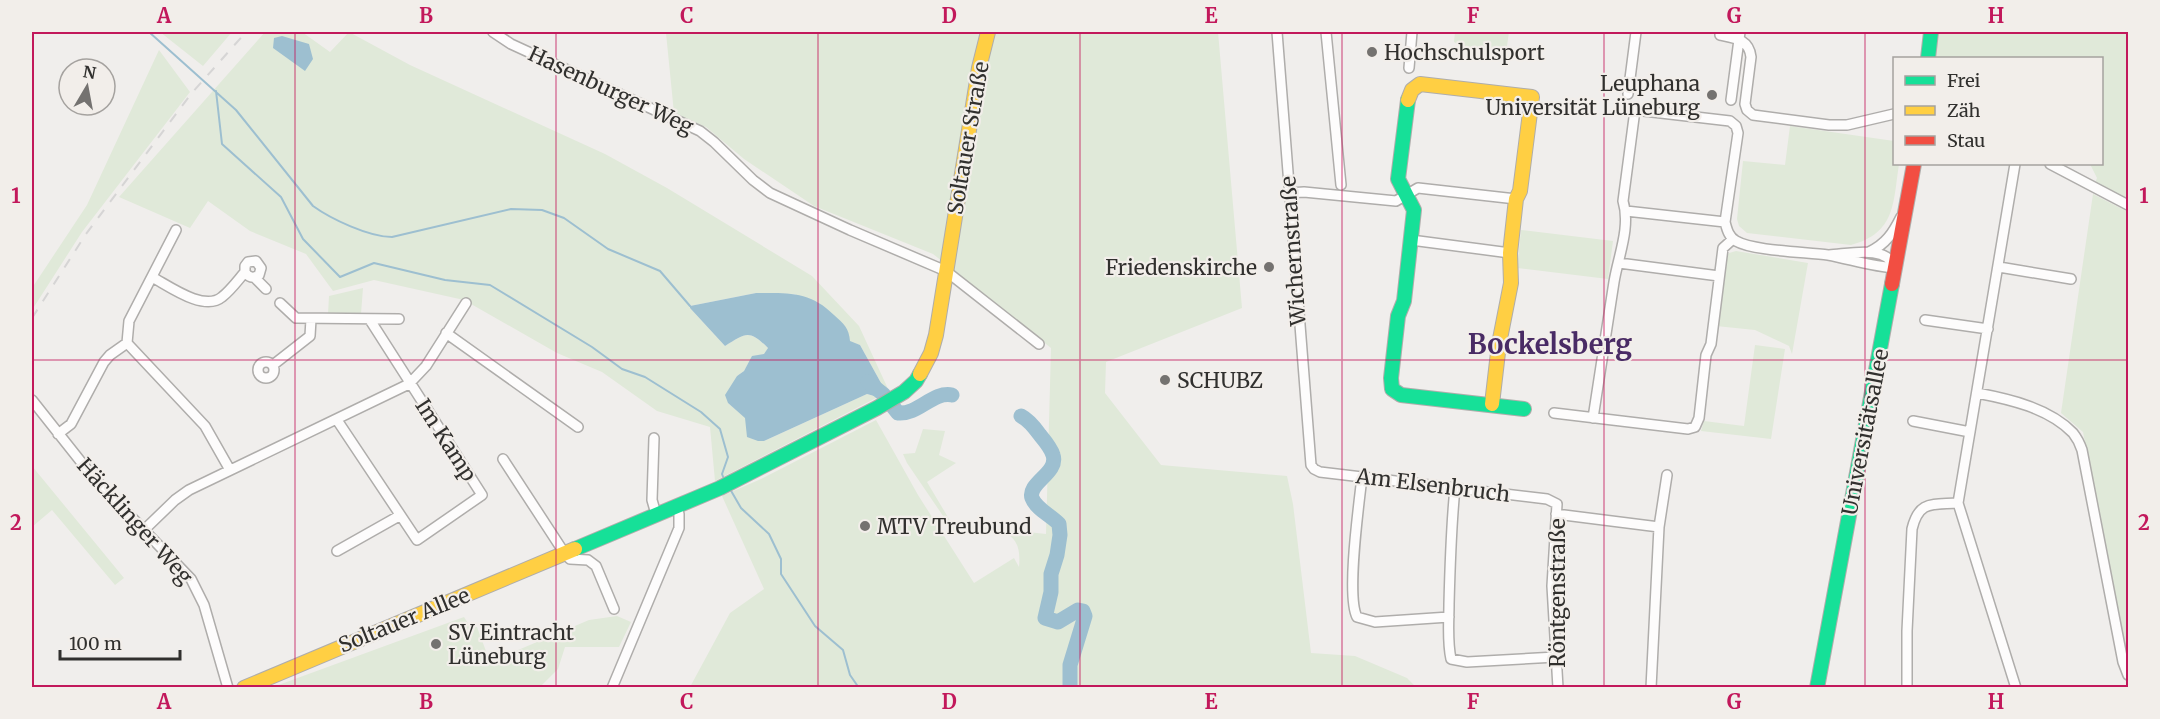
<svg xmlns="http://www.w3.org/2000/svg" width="2160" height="719" viewBox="0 0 2160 719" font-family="Merriweather,serif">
<rect width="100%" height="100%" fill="#f0eeec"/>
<path fill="#e0e9d9" d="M160,32H232L203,66Z
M265,32H302L330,52L349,32L410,65L605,154L667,188L812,276L859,326L889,391L886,392L860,345L850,342L795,294L756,293L690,306V308L725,346C746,333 749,329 768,348L765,354L752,357L744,371L737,376L728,403L745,417L764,441L867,394L878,397L715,481L710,427L657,411L602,372L557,353L464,300L374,280L333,291L306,254L250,231L208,201L190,228L119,197Z
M663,32H1218L1242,308L1106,362L1105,393L1161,465L1287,476L1293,504L1311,653L1355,656L1407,678L1416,687H690L730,613L764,589L722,496L761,479L876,420L918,495L974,583L1014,558L1019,567C1023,526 996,531 965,528L956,535L907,463L903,454L915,453L923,429L945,431L939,455L956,463L927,482L952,524L1046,534L1051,348L933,254L814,206L744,159L706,127L674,113L666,33Z
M1455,32H1509L1505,60L1482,57V50L1463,47L1454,42Z
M1938,32H2128V201L2095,183L2097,178L2090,164H2102V58H1935Z
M159,50L190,92L82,232L32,310V288L87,205Z
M1790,126L1894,141V164H1899C1893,203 1896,233 1851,245L1747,233L1739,226L1737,219L1743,161L1785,165Z
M2093,194L2128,212V666L2083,432L2061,413Z
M1521,230L1613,241L1608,279L1517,268Z
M1736,251L1808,263L1792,354L1789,346L1755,330L1716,326L1725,259L1729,253Z
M363,288L361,314H328L329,296Z
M1755,345L1785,349L1771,439L1701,431L1704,421L1744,426Z
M32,466L124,578L115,585L52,510L32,527Z
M617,616L631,622L619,647H565L558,669L540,687H273L464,617L469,625L477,627L490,662L589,620Z"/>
<path fill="#9dbfd0" d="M282,36L309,44L313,59L305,71L273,48L274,38Z
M756,293C788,293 810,291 834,315C844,324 849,328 850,341L860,345L886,392L878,397L867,394L764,441H758L747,437L745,418L728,403L725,395L737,376L744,371L752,356L764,354L768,348C749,329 746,333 725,346L690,308V306Z"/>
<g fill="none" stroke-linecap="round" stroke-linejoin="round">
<path stroke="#9dbfd0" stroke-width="2" d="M149,32L236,110L313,206C331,219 369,237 392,237L511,209L542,210L564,218L608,249L660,271L690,306
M216,91L222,144L281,197L303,239L340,277L374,263L445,280L490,285L592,347L622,369L645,377L701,412L720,429L728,457L722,474L724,479
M730,489L741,508L769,534L781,559V574L815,626L843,650L850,675L859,688"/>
<path stroke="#9dbfd0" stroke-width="15" d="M868,382L883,394L898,413C918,415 933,391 952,395
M1021,416C1029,420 1035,428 1040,435C1045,441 1051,448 1053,455C1059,473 1027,483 1032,498C1036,509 1052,516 1059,524L1060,535L1057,555L1051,574V592L1045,618L1058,622L1078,610L1083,611L1085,616L1070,665V688"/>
<defs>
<path id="street" d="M493,32L511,44L700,131L714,142L753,180L770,193L850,230L946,271L1039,344
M1277,32L1311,465L1314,469L1320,472L1547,499L1557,504L1552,586L1558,688
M1326,32L1341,185
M1720,35C1735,38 1749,39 1751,57L1745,104L1747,110L1753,115L1829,125H1847L1894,114
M1409,68L1412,32
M1628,94L1636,32
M1731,100L1740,32
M2015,164L1958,503L2016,688
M2050,164L2128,205
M1289,193L1304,192L1396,201L1418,188L1516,199
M1626,211L1725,222
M1411,240L1510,253
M1869,252C1886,244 1893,233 1901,217
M1619,263L1719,276
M1999,267L2071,279
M152,277C169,286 204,312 222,297C231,290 238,280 245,272V266L248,262L256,261L261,268L259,275C253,279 248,277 245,272
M254,277L266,289
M280,303L296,318L399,319
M1925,320L1988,329
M446,333L578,427
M127,343L205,426L230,470
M258 370a8 8 0 1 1 16 0a8 8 0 1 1-16 0Z
M273,365L310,336L311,319
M1977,393C2009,399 2049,408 2073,433C2077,438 2080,444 2082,450L2123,662L2128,675
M32,400L93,477L191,579L204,605L228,688
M1554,413L1688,429L1695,427L1699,418L1706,355L1711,344L1723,248L1733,239
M1593,418L1614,282C1618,257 1631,227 1623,201L1635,110L1730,121L1736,126L1738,133L1725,222C1727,230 1729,237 1736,241C1753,251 1806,252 1828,255C1850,259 1873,267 1896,268C1886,244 1849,254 1829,255
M337,420L417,540L482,495L370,320
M1913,421L1970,432
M58,434L71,424L104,362L110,355L127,343L129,321L176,230
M654,438L652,500L656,514
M503,459L565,554L570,559L588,560L596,566L614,609
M1362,477C1359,504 1346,596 1357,617L1375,622L1449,617
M1455,488C1451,527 1450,565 1449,604C1449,622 1447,641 1451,659L1467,662L1556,657
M1556,514L1659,527
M144,530L175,500L189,490L409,384L426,366L466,303
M337,551L399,516
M612,688L679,528V514L676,506
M1651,688L1659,527L1667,475
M1907,688V631L1912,529C1919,500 1932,505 1958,503"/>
<path id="fast" d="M1928,58L1931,32
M1408,100L1398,179L1414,210L1404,301L1398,316L1391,378L1392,389L1401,395L1524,409
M575,549L720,488L877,408L904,392L916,381L920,374
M1817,688L1892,284"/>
<path id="slow" d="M1408,100L1412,90L1420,84L1532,97L1520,191L1516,199L1510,253L1511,283L1499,344L1492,404
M920,374L931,353L936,335L979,68L988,32
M244,688L575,549"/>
<path id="jam" d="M1892,284L1914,164"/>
</defs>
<use href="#street" stroke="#afadab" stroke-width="12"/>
<use href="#fast" stroke="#afadab" stroke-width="16"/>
<use href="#slow" stroke="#afadab" stroke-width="16"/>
<use href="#jam" stroke="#afadab" stroke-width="16"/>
<use href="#street" stroke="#fdfcfc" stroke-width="9"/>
<use href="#fast" stroke="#16e098" stroke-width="14"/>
<use href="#slow" stroke="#ffcf43" stroke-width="14"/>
<use href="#jam" stroke="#f24e42" stroke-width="14"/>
<path stroke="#d6d5d5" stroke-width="2" stroke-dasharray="10 10" stroke-linecap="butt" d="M32,318L86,234L191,94L246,32"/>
</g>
<path fill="none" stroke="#c2185b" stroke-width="1.5" stroke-opacity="0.55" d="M295,32V688M556,32V688M818,32V688M1080,32V688M1342,32V688M1604,32V688M1865,32V688M32,360H2128"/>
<g fill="#747270" stroke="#f2eeea" stroke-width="2">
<circle cx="1372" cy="52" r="6"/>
<circle cx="1712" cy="95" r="6"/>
<circle cx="1269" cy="267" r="6"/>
<circle cx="1165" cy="380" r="6"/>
<circle cx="865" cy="526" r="6"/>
<circle cx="436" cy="644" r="6"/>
</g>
<g text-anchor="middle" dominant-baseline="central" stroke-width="4.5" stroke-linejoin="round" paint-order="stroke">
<g font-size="21" fill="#31302e" stroke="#f2eeea" text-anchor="start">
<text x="1384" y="52">Hochschulsport</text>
<text x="1700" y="83" text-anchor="end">Leuphana<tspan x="1700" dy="24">Universität Lüneburg</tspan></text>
<text x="1257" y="267" text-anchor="end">Friedenskirche</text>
<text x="1177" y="380">SCHUBZ</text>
<text x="877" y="526">MTV Treubund</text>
<text x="448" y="632">SV Eintracht<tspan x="448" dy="24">Lüneburg</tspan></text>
</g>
<g font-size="21" fill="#31302e" stroke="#f2eeea">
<text transform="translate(611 90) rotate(25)">Hasenburger Weg</text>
<text transform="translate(968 138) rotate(-80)">Soltauer Straße</text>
<text transform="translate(1293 251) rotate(-94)">Wichernstraße</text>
<text transform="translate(1865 432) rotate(-79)">Universitätsallee</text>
<text transform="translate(446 440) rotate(57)">Im Kamp</text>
<text transform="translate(1433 485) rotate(7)">Am Elsenbruch</text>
<text transform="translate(135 521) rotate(48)">Häcklinger Weg</text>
<text transform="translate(1557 593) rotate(-90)">Röntgenstraße</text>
<text transform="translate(404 620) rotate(-22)">Soltauer Allee</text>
</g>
<g font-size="27" font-weight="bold" fill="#492b65" stroke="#f2eeea">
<text x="1550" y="344">Bockelsberg</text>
</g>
</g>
<rect width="2160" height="719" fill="none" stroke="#f2eeea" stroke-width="66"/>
<rect x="1893" y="57" width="210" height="108" fill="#f2eeea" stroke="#a5a29f" stroke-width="1.5"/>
<rect x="1905" y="76" width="30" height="9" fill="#16e098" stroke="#a5a29f" stroke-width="1.5"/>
<text x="1947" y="87" font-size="18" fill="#31302e">Frei</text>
<rect x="1905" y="106" width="30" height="9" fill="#ffcf43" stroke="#a5a29f" stroke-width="1.5"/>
<text x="1947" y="117" font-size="18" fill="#31302e">Zäh</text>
<rect x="1905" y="136" width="30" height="9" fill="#f24e42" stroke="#a5a29f" stroke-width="1.5"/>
<text x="1947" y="147" font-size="18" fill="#31302e">Stau</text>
<g transform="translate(87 87) rotate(10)"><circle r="28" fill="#f2eeea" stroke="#a5a29f" stroke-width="1.5"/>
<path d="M0-4.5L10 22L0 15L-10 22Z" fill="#747270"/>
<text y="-9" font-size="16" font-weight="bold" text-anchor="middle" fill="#31302e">N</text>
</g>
<path d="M60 650v9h120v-9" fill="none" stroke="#31302e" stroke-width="3"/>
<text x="69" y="650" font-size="18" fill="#31302e" stroke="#f2eeea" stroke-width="4.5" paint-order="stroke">100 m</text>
<rect x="33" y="33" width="2094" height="653" fill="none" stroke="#c2185b" stroke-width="2"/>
<g font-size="20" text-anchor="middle" font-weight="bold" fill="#c2185b">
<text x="164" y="23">A</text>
<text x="426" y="23">B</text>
<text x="687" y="23">C</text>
<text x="949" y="23">D</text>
<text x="1211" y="23">E</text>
<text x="1473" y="23">F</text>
<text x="1734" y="23">G</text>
<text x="1996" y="23">H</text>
<text x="16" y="203">1</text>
<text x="2144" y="203">1</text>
<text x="16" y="530">2</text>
<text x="2144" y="530">2</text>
<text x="164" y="709">A</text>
<text x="426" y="709">B</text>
<text x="687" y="709">C</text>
<text x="949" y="709">D</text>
<text x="1211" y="709">E</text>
<text x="1473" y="709">F</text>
<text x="1734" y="709">G</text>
<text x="1996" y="709">H</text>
</g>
</svg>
